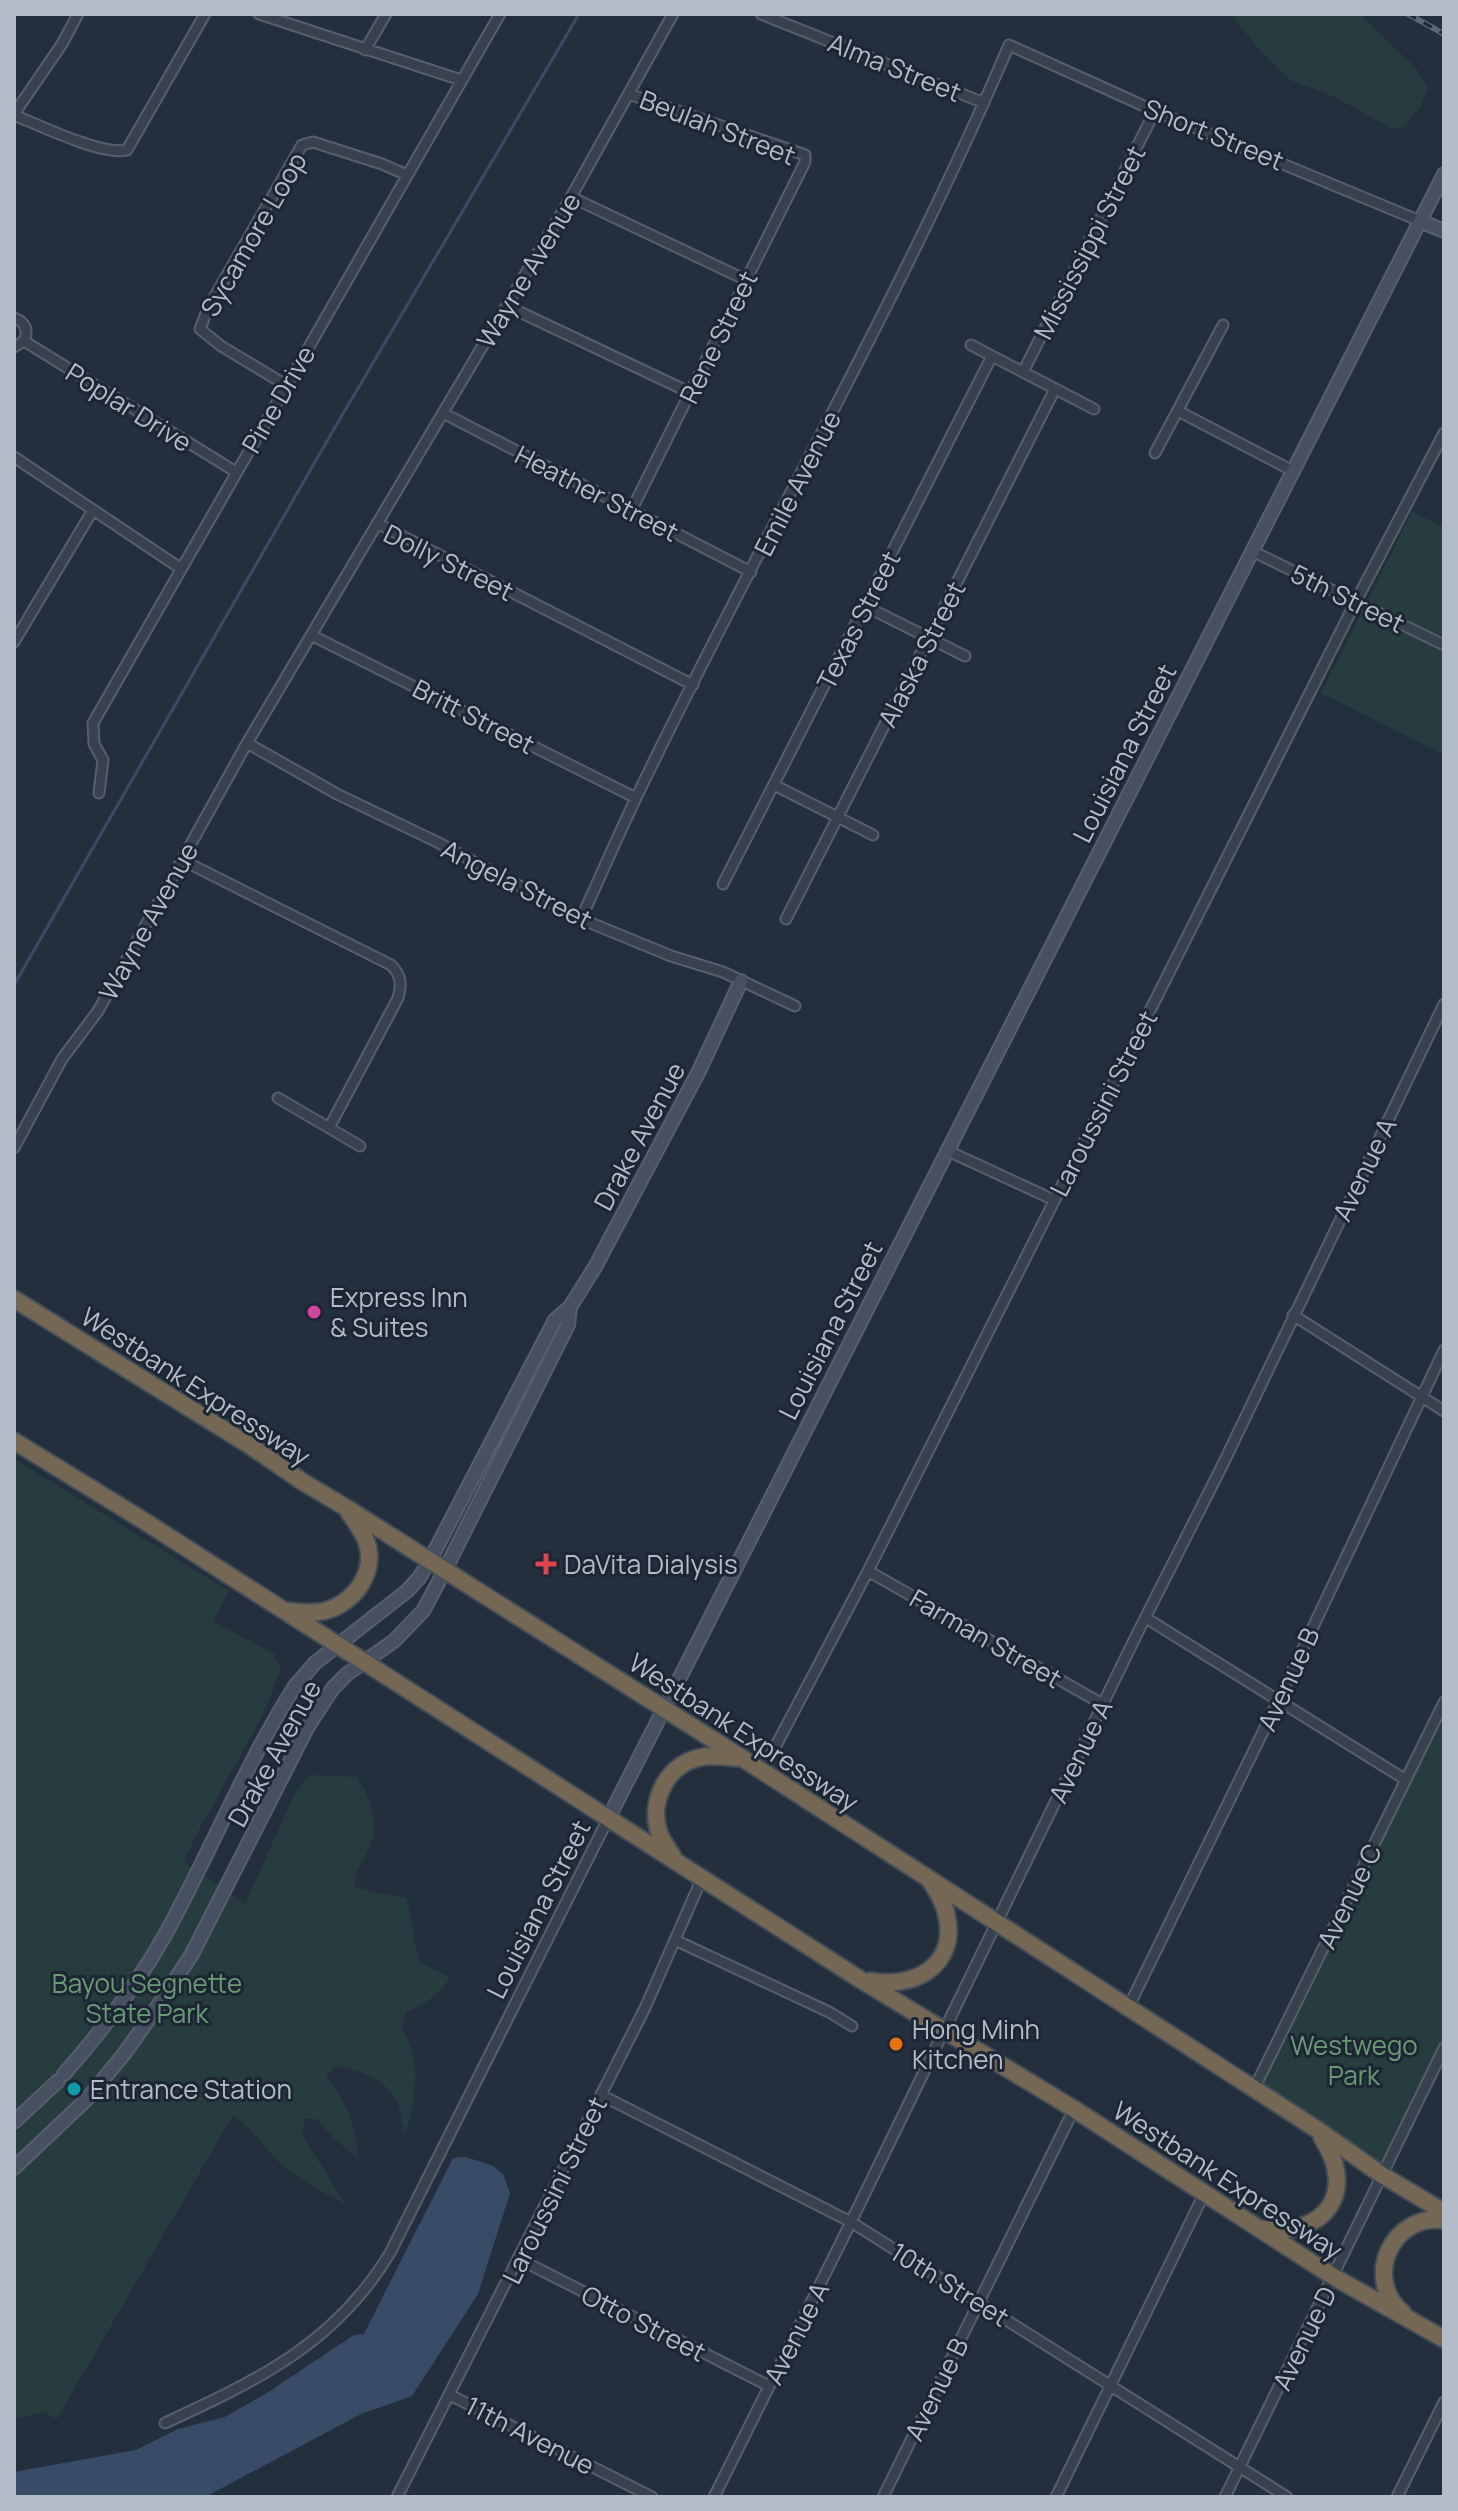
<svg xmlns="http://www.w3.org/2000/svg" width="1458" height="2511" viewBox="0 0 1458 2511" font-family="Manrope,sans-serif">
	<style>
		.green { fill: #263c3f }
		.water { fill: #394c67 }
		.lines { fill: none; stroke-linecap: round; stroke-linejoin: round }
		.stream { stroke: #394c67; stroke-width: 3 }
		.street-casing { stroke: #565f6c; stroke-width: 13 }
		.secondary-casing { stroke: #565f6c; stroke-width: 16 }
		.highway-casing { stroke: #434c59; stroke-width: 20 }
		.street { stroke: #38414e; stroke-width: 9 }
		.secondary { stroke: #465061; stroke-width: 12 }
		.highway { stroke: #746855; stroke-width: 16 }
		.rail-casing { stroke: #5a6575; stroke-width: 6 }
		.rail { stroke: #1d2633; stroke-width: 3; stroke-dasharray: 9; stroke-linecap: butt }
		.hotel-dot { fill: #d1479c; stroke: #1d2633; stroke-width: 3 }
		.health-dot { fill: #e0444e; stroke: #1d2633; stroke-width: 3 }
		.food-dot { fill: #e8710a; stroke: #1d2633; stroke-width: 3 }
		.culture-dot { fill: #0f9aa8; stroke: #1d2633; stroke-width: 3 }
		.labels { text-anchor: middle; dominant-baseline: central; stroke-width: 6; stroke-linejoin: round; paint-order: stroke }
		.street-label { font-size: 26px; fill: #b4bcc9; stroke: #1d2633 }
		.poi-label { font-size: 26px; fill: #b4bcc9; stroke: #1d2633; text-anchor: start }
		.park-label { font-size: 26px; fill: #6b9a76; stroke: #1d2633 }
	</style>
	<rect width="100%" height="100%" fill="#242f3e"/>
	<path class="green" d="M1230,14H1359L1416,68L1428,88L1421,106L1405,126L1392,129L1337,98L1290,80L1263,54Z
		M1412,512L1444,527V755L1321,693Z
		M14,1459L229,1591L213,1621L274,1654L281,1669L263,1715L195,1837L184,1862L245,1904L296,1791L310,1775L356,1777C369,1793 379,1820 372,1842C367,1859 352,1869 356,1888L406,1898C413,1920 413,1941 420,1963L450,1977C440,1995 424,2004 406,2012L402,2029C423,2061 416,2099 405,2134C402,2124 401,2112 397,2102C386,2079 357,2067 333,2067L326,2077C348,2102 355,2125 358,2158L334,2139L317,2119H304L303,2137L346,2204C323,2193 290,2175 272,2155C259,2141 250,2126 233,2115L57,2419L44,2412L14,2419Z
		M1444,1702V2048L1382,2175L1254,2090Z"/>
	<path class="water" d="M466,2157L493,2166L503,2174L510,2193L478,2294L412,2396L361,2414L205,2497H14V2472L136,2450L178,2429L225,2417L267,2393L354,2335L364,2334L453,2158Z"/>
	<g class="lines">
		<path class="stream" d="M14,985L334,429L579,14"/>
		<g class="street-casing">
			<path id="street" d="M259,14L461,80
				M761,14L984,103
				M365,50L386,14
				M629,94L805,155V162L631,511
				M14,114L62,44L78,14
				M14,115C39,125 102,156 127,150L205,14
				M571,197L746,280
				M507,306L691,393
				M14,318C25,321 29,331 24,341L14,347
				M24,341L236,472
				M971,345L1094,409
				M1023,372L1155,111
				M286,385L221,346L200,329L208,308L302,145L313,142L382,164L407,175
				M1178,411L1293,471
				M443,413L751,572
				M1155,453L1223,325
				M14,457L180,568
				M377,523L693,685
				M1252,551L1444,645
				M865,606L965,656
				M311,635L636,798
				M14,642L93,510
				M247,743L337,794L437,842L581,919L671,956L723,972L795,1006
				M774,785L873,835
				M99,793L103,760L94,744L93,723L500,14
				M182,860L391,965C401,975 402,984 398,998L329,1128
				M723,884L992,356
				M581,919C599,879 617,838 636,798C757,545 899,303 1009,45L1155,111L1420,221
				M786,919L1055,389
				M278,1098L360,1146
				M14,1148L62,1059L98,1011L247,743L571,197L673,14
				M946,1150L1054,1200
				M1293,1315L1444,1411
				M868,1571L1104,1705
				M1146,1618L1406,1780
				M762,1772L868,1571L1355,603L1444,433
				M675,1940L829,2012L852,2026
				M1128,2008L1278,1701L1444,1350
				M1254,2089L1444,1702
				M601,2095L851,2222L1287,2497
				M519,2259L769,2386
				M450,2395L652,2497
				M165,2423C258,2380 335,2344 390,2253L608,1819
				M397,2497L645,2008L702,1878
				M714,2497L851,2222L1135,1638L1222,1466L1444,1004
				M883,2497L1074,2109
				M1056,2497L1204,2194
				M1225,2497L1444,2048
				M1397,2497L1444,2402"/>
		</g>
		<g class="secondary-casing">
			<path id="secondary" d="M1420,221L1444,231
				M608,1819L1444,174
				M64,2074C102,2031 137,1985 165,1935C210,1853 245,1765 295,1686L315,1663L407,1591L419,1578L430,1560L555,1320L570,1307L595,1267L698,1073L741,981
				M14,2122L58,2081
				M14,2168L87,2099L124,2054L156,2009L192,1954L307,1728L333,1688L347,1674L394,1641L423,1611L445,1570L568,1325L570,1307"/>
		</g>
		<g class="highway-casing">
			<path id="highway" d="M14,1299L249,1445L303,1482L345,1507L742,1758L1318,2130L1382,2175L1444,2212
				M14,1441L141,1519L861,1980L1074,2109L1334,2277L1444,2339
				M287,1611C300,1612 311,1614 324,1611C355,1604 379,1569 365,1538C361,1529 354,1520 348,1511
				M673,1857C669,1850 663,1842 660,1835C648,1804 665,1766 698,1758C710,1754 723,1757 736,1758
				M870,1981C912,1989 957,1967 947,1917C945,1904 938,1893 931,1882
				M1263,2229C1325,2237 1358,2192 1322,2138
				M1403,2313C1362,2279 1392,2213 1444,2220"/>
		</g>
		<use href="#street" class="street"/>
		<use href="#secondary" class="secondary"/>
		<use href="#highway" class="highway"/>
		<g class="rail-casing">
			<path id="rail" d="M1408,14L1444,34"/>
		</g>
		<use href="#rail" class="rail"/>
	</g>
	<circle class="hotel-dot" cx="314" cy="1312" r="8"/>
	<path class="health-dot" d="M542 1552h8v8h8v8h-8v8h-8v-8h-8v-8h8z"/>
	<circle class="food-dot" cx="896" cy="2044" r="8"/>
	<circle class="culture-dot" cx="74" cy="2089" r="8"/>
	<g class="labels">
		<g class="street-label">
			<text transform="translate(895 67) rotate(22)">Alma Street</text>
			<text transform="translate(718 127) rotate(21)">Beulah Street</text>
			<text transform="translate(1214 134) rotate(22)">Short Street</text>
			<text transform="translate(253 234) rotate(-60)">Sycamore Loop</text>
			<text transform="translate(1089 242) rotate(-63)">Mississippi Street</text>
			<text transform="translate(528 270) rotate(-59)">Wayne Avenue</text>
			<text transform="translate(718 337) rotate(-64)">Rene Street</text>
			<text transform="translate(278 399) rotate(-60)">Pine Drive</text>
			<text transform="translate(129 407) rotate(32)">Poplar Drive</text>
			<text transform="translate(797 483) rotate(-63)">Emile Avenue</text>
			<text transform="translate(597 493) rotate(27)">Heather Street</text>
			<text transform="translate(449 562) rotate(26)">Dolly Street</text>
			<text transform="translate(1348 598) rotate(26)">5th Street</text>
			<text transform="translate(858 620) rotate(-63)">Texas Street</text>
			<text transform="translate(921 654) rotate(-63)">Alaska Street</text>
			<text transform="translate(474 716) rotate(27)">Britt Street</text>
			<text transform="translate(1124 753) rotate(-63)">Louisiana Street</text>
			<text transform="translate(517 884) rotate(27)">Angela Street</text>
			<text transform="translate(148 921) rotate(-61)">Wayne Avenue</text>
			<text transform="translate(1103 1103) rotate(-63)">Laroussini Street</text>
			<text transform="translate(639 1136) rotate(-62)">Drake Avenue</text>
			<text transform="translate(1364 1169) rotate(-64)">Avenue A</text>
			<text transform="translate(830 1330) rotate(-63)">Louisiana Street</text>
			<text transform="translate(196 1386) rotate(33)">Westbank Expressway</text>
			<text transform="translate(986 1638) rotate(30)">Farman Street</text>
			<text transform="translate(1288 1679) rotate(-65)">Avenue B</text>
			<text transform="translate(744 1732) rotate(33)">Westbank Expressway</text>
			<text transform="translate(1080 1751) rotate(-64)">Avenue A</text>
			<text transform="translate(274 1753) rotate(-61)">Drake Avenue</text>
			<text transform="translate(1349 1896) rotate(-64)">Avenue C</text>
			<text transform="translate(538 1909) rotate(-63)">Louisiana Street</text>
			<text transform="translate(1228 2180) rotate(33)">Westbank Expressway</text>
			<text transform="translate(554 2190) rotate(-64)">Laroussini Street</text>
			<text transform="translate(950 2284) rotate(32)">10th Street</text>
			<text transform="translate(644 2323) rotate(27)">Otto Street</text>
			<text transform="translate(796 2333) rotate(-63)">Avenue A</text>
			<text transform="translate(1304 2338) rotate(-64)">Avenue D</text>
			<text transform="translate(936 2389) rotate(-64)">Avenue B</text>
			<text transform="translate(530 2435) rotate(27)">11th Avenue</text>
		</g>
		<g class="poi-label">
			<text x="330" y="1297">Express Inn<tspan x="330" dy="30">&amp; Suites</tspan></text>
			<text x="564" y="1564">DaVita Dialysis</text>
			<text x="912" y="2029">Hong Minh<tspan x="912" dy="30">Kitchen</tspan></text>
			<text x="90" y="2089">Entrance Station</text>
		</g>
		<g class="park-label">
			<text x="147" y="1983">Bayou Segnette<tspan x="147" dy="30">State Park</tspan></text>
			<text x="1354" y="2045">Westwego<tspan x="1354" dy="30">Park</tspan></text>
		</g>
	</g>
	<rect width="1458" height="2511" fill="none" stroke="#b4bcc9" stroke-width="32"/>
</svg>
